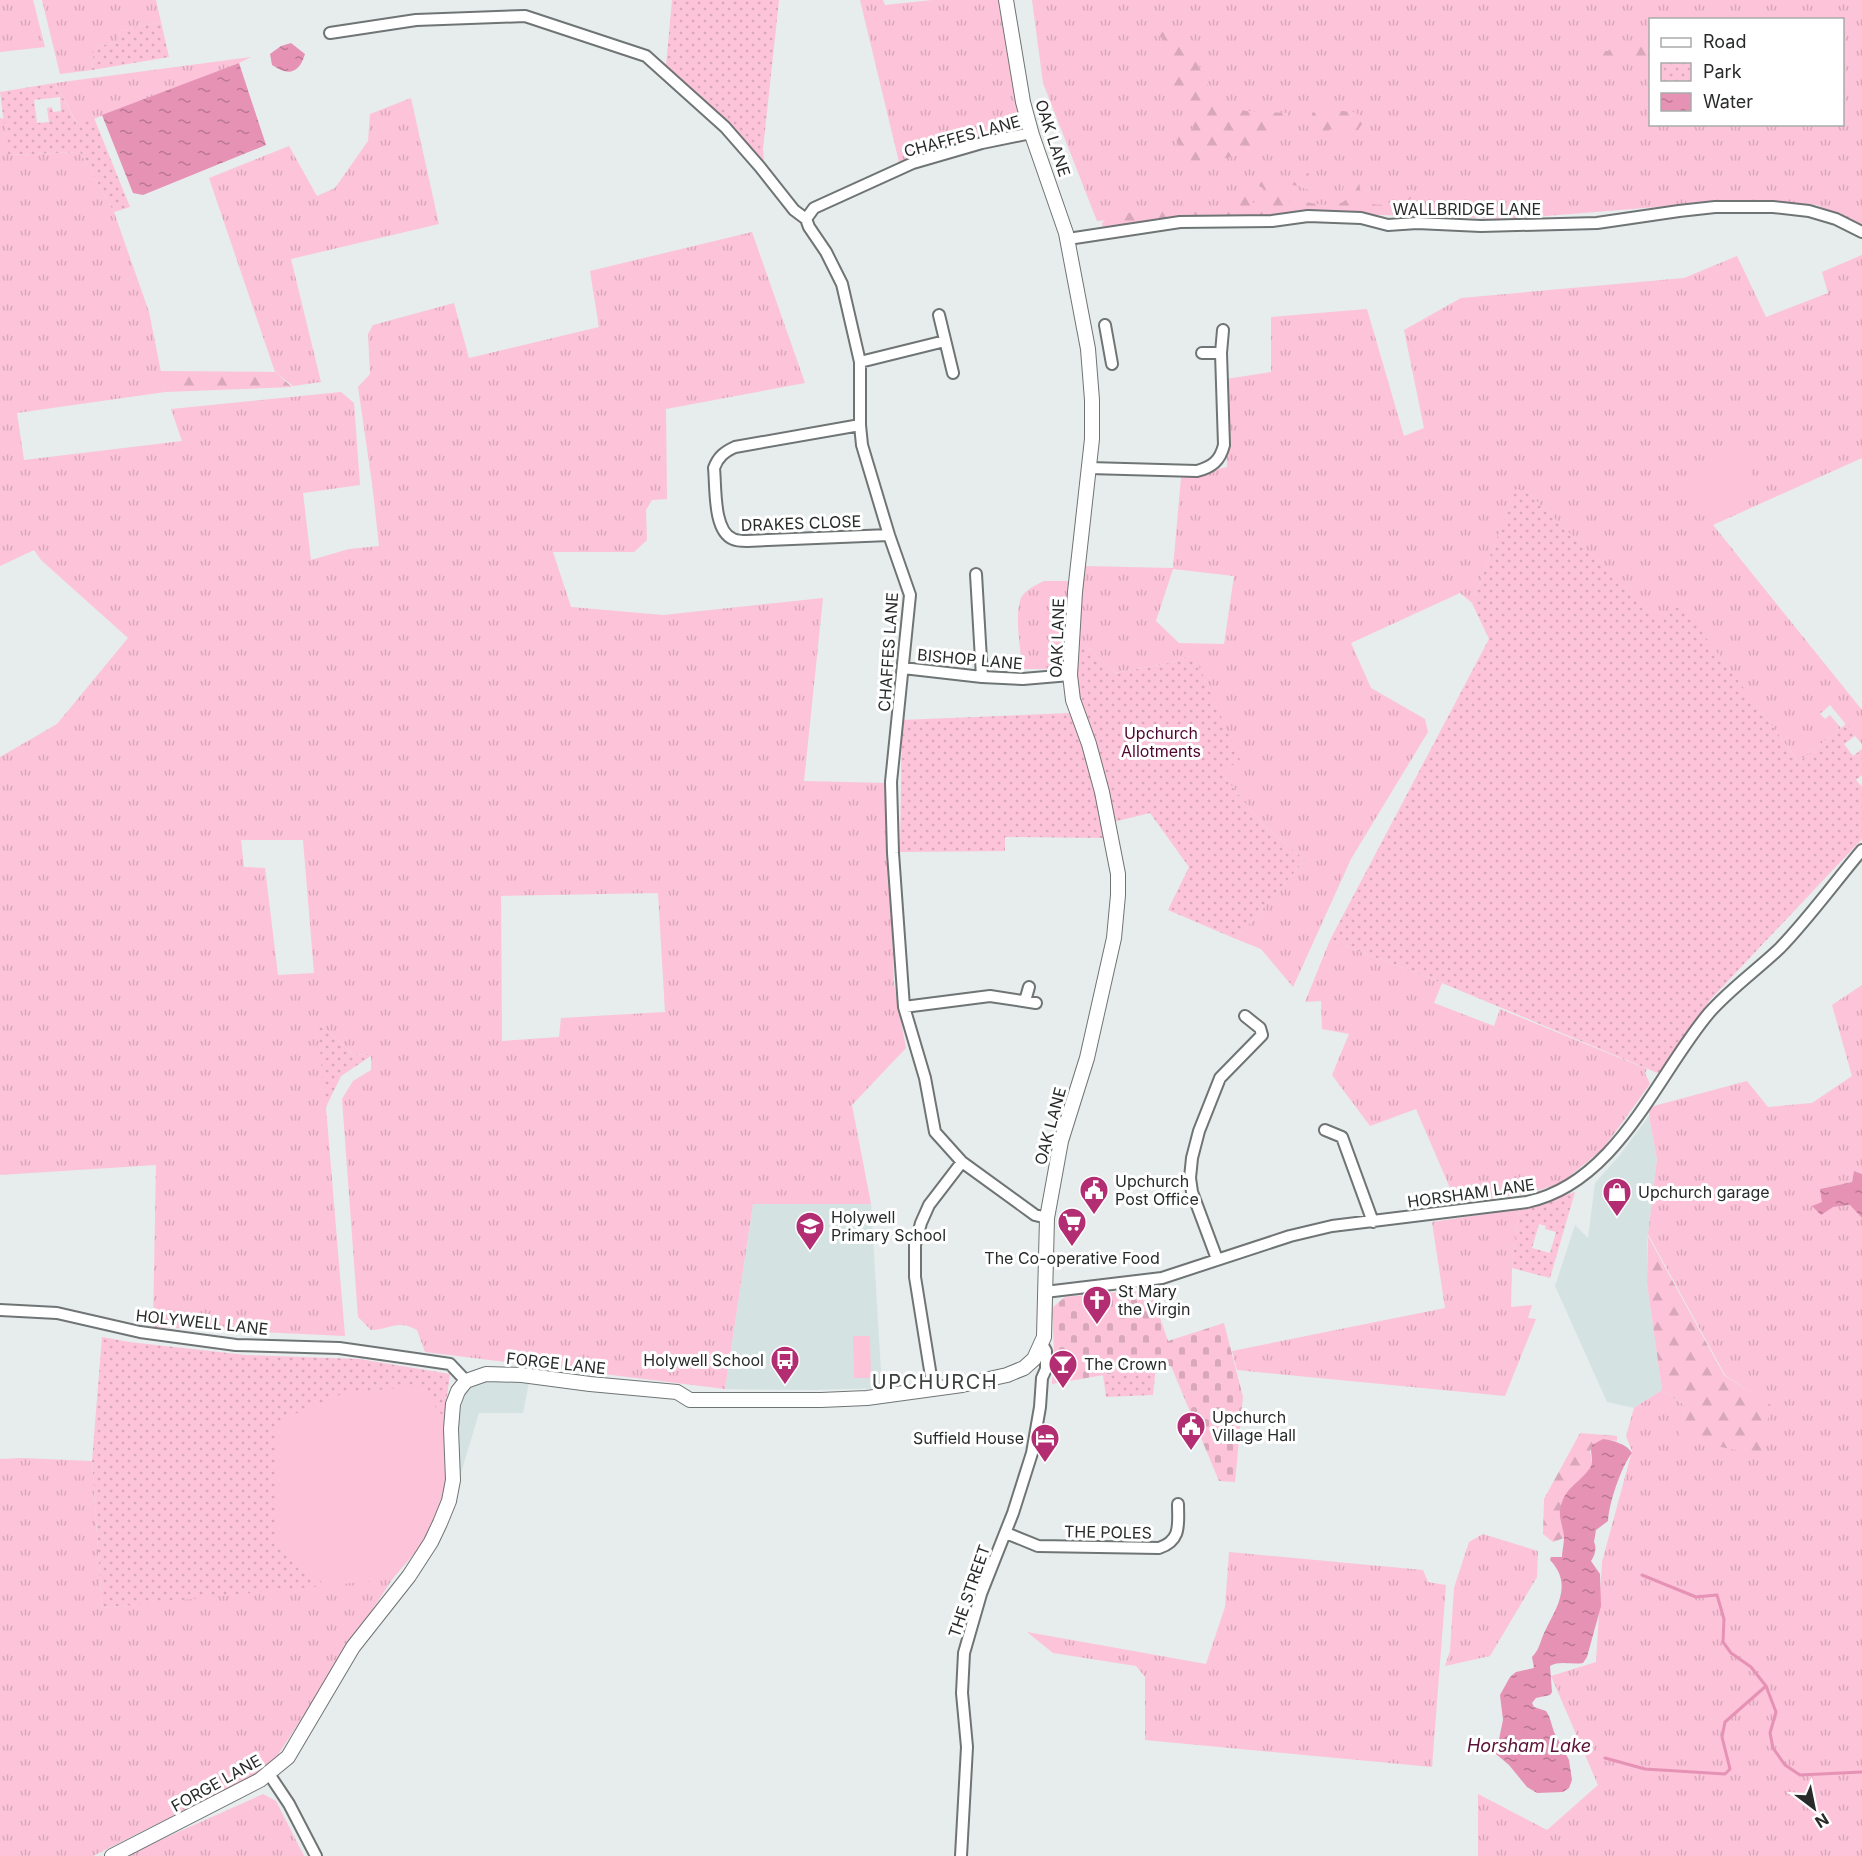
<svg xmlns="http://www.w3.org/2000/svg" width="1862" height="1856" viewBox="0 0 1862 1856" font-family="Inter,sans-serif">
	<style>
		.built { fill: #d4e3e2 }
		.grass { fill: url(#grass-tufts); fill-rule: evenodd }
		.forest { fill: url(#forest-firs) }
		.cemetery { fill: url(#cemetery-stones) }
		.park { fill: url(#park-dots); fill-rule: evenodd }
		.pitch { fill: #fcc3d9 }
		.water { fill: url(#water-ripples) }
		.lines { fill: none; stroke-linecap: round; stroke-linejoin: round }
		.stream { stroke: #e692b5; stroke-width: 3 }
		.minor-casing { stroke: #6f7474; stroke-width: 14 }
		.tertiary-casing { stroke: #6f7474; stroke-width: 16 }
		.minor { stroke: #fff; stroke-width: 10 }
		.tertiary { stroke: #fff; stroke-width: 14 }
		.labels { text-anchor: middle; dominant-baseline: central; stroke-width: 6; stroke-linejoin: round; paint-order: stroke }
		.street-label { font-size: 16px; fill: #292b2b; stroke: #fff }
		.park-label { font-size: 16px; fill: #50052e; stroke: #fff }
		.poi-label { font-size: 16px; fill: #292b2b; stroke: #fff; text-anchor: start }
		.water-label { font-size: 18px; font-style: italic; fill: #5b1237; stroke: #fff }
		.quarter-label { font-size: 20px; letter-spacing: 1.5px; fill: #3d4140; stroke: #fff }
	</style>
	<defs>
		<pattern id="grass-tufts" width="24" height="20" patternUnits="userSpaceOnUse" patternTransform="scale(1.5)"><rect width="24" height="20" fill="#fcc3d9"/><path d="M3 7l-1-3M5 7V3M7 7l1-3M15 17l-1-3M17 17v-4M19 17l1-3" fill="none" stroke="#d8a8ba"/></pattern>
		<pattern id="forest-firs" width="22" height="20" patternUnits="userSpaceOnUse" patternTransform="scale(1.5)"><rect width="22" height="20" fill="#fcc3d9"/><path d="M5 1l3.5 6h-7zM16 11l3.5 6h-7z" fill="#d8a8ba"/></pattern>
		<pattern id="cemetery-stones" width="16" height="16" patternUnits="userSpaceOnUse" patternTransform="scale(1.5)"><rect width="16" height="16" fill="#fcc3d9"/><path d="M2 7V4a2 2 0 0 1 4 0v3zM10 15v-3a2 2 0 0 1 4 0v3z" fill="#d8a8ba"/></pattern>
		<pattern id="park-dots" width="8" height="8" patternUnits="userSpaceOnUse" patternTransform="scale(1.5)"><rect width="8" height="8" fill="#fcc3d9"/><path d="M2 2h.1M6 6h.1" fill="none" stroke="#d8a8ba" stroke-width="1.8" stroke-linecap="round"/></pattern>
		<pattern id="water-ripples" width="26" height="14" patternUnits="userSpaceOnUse" patternTransform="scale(1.5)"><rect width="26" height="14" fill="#e692b5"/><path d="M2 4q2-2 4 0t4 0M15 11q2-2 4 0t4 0" fill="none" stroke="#ba7793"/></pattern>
	</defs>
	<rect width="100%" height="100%" fill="#e7ecec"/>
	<path class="built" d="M1649,1116L1657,1159L1647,1244V1283L1662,1390L1634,1408L1607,1402L1555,1286L1575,1225L1588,1238L1595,1183L1619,1156Z
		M753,1204H871L882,1388L813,1390L725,1389Z
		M494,1380L529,1383L523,1413H479L458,1483L456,1421L460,1397L475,1382Z"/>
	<path class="grass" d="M0,0H33L45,47L0,52Z
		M42,0H156L161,22L120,31L118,42L94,47L92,70L60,74Z
		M860,0H883L885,5L932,0H1002L1021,129L899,162Z
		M1032,0H1862V226L1817,205L1744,200L1508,219L1218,210L1097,221L1043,83ZM1650,20H1842V124H1650Z
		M251,57L239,63L78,125L55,83Z
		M411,98L439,224L291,259L321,382L293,386L275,372L209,178L289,146L317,196L335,188L368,141L370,114Z
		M0,118L4,119L9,155L80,152L114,212L149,312L165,392L17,413L24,460L182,441L171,409L341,392L354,403L360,485L303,493L311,560L349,549L379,546L372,483L358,387L370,374L368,334L373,325L454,303L469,358L599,327L590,271L752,232L805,383L666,409L667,499L652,500L646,510L647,540L634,552H553L571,607L663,615L823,598L804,781L887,783L894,984L906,1048L852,1105L871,1204H753L725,1389L425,1352L417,1330C397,1319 392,1329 371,1330L358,1317L342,1099L353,1081L371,1070V1056L352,1053L319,1023L345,1336L153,1327L156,1165L0,1175V757L57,724L128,638L41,560L34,550L0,566ZM241,840H303L314,973L278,975L265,868L244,867ZM658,893L665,1012L561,1018L559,1037L502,1041L501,896Z
		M1862,255V458L1713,525L1862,710V744L1830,705L1820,714L1825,719L1830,715L1841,728L1799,762L1680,604L1660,622L1525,490H1516L1472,603L1460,593L1351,643L1371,688L1425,719L1428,732L1351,859L1293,987L1261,949L1236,939L1305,860L1263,825L1221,773L1194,655L1165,664L1115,673L1077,638L1082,566L1173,568L1181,478L1227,467L1226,379L1271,372V317L1367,309L1404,436L1424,428L1404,330L1461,298L1684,278L1737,256L1766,317L1828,293L1822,272ZM1173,569L1234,576L1224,644L1179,643L1156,621Z
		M1044,581H1069L1058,669H1022C1021,650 1014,615 1021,598C1025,590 1036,585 1044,581Z
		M1330,940L1442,983L1434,1003L1494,1026L1500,1009L1647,1069L1645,1073L1650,1084L1603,1149L1560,1184L1525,1194L1456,1202L1416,1109L1370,1126L1332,1075L1349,1034L1322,1029L1321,1001L1305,1002Z
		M1862,985V1174L1854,1171L1852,1182L1820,1189L1833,1207L1851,1205L1862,1218V1856H1478V1794L1547,1830L1598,1785L1551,1676L1596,1662L1602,1562L1632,1451L1626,1436L1634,1408L1662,1390L1686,1406L1678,1437L1770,1405L1725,1375L1648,1234L1657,1159L1649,1116L1650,1107L1747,1081L1768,1107L1812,1103L1852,1076L1832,1005Z
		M1519,1209L1512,1268L1511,1307L1532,1305L1528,1318L1536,1319L1505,1396L1237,1370L1232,1351L1445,1308L1432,1222Z
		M22,1458L92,1461L102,1608L395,1575L270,1767L93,1856H0V1459Z
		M1483,1534L1538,1551L1537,1577L1490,1656L1445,1666L1450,1651L1454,1588L1469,1542Z
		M1229,1552L1423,1570L1428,1582L1446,1585L1432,1767L1145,1740V1677L1136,1666L1053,1653L1027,1632L1206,1664L1225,1607Z
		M263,1794L276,1801L304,1856H131L129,1854Z"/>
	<path class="forest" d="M1157,23L1169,28L1181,50L1188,51L1195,59L1201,70V78L1221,99L1245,111L1287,113C1298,136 1277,135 1262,142C1255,145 1249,152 1242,154C1225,160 1203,161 1185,160L1180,151L1177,136L1193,129L1188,116L1191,113L1190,104L1174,88L1166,62L1172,47L1158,35Z
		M1641,43L1649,48L1647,59H1590L1589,56C1605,50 1603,51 1619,51C1626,50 1632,48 1639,48Z
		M1321,109L1353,112L1366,118L1358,130L1338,132L1330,129L1326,136L1318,130L1319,123L1312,117V113Z
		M1306,172L1309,174V179L1318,183L1320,188C1308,194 1301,184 1290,185L1282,192C1283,197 1282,198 1287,200C1294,204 1298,201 1306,202C1318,204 1336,209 1347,199L1342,193L1345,182L1351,179L1359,182C1361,193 1360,200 1373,204C1390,208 1397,197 1410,189L1415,192V196L1399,206L1409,214L1314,211L1287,215H1211L1183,217L1103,228L1102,223C1113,210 1159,211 1176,207C1182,206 1188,204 1195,202C1207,206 1213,209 1226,204L1227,197H1232L1234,192L1242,186L1251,191L1253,203L1272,193L1257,185L1261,179L1270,177L1282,181L1285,176L1292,178V175L1296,174L1301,181L1305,180L1303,176Z
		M160,371L275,372L292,387L165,392Z
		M1648,1236L1724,1375L1771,1405L1760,1455L1677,1438L1686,1406L1662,1390L1647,1283Z
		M1580,1433L1617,1436V1441L1603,1439L1590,1451L1592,1463L1564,1538L1553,1542L1543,1534L1544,1499Z"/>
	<path class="cemetery" d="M1150,1289L1168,1341L1224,1323L1243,1397L1235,1482L1219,1481L1171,1366H1156L1052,1384L1054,1348L1052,1308L1065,1297Z"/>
	<path class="park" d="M672,0H779L763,149L764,162L666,66Z
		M161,22L169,57L92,70L94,47L118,42L120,31Z
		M55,83L77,124L94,118L130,207L114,212L80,152L8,155L0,92ZM60,97L61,111L53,112L52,107L47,108L49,122L37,123L34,100Z
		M1516,489L1525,490L1660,621L1680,603L1799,762L1846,724L1862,744L1855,736L1844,744L1853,756L1862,749V775L1856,780L1862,787V839L1710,1000L1660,1074L1442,983L1330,940L1489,639L1472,603Z
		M1077,638L1115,673L1165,664L1194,655L1240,760L1221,773L1263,825L1305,860L1236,939L1168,910L1189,867L1150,813L1113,822L1076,693Z
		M1071,713L1087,762L1105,838L1005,837V851L900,852L902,720Z
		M318,1022L352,1053L371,1056L341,1076L325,1109Z
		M1575,1192L1550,1278L1512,1268L1519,1209ZM1539,1224L1546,1226L1545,1229L1556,1232L1550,1253L1532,1248Z
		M102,1337L129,1342L246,1355L359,1359L450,1374L444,1418L445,1490L425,1541L392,1579L102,1608L92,1461Z
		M1156,1366L1153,1395L1106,1397L1103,1375Z"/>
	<path class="pitch" d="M1739,448L1759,488L1706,514L1687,473Z
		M853,1336H870L871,1378H854Z
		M420,1386L444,1418L445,1490L425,1541L392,1579L326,1585L302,1568L275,1540L276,1422L344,1393Z"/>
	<path class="water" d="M291,43L305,54C299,74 288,76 272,65L270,54L281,46Z
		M239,63L266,145L143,195L133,193L102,115Z
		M1854,1171L1862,1174V1218L1850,1205L1833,1207L1821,1215L1812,1206L1822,1202L1820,1189L1852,1182Z
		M1603,1439C1613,1440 1628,1445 1632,1453C1621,1467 1609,1503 1608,1521L1596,1530L1594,1542C1597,1548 1595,1555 1591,1561L1600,1574L1601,1606L1587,1657L1583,1663C1572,1665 1560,1660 1550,1666L1552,1692L1550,1695L1536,1698L1532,1703L1534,1707L1546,1711L1549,1716L1554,1732L1569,1760L1572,1780L1569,1788L1563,1792L1537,1793L1527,1787L1509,1765L1496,1754L1503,1720L1500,1695L1510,1677L1516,1672L1534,1668L1532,1657C1540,1649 1540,1641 1545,1631C1557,1607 1573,1584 1550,1560L1551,1557H1562C1562,1552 1564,1544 1564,1538C1564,1529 1559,1520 1560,1510C1564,1487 1579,1484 1590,1468C1595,1460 1589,1453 1592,1445Z"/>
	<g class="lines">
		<path class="stream" d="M1642,1575L1696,1597L1717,1595L1724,1619L1723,1642L1731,1653L1751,1667L1766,1686L1776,1712L1770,1733L1773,1748L1785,1765L1800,1775L1862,1772
			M1605,1758L1645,1769L1725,1774L1730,1769L1722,1737L1725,1722L1766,1686"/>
		<g class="minor-casing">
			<path id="minor" d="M330,33L416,20L525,16L646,56L725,127L760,167L794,210L806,219
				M1031,133L982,143L913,163L814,208L806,219L809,227L826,252L842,284L860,362V425L862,445L889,535L910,595L891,782L893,853L904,1007L925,1078L935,1132L962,1162L1035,1215L1047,1218
				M1068,239L1180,222L1272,221L1308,216L1361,218L1388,225L1417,223L1481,226L1597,223L1679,211L1715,207H1773L1809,211L1836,219L1862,232
				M939,315L953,373
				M1105,325L1112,364
				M1202,353H1221
				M860,362L945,341
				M860,425L735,447C724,452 718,457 714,468C716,487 713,531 733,539C737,541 743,541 747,541L889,535
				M1089,468L1197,471C1212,467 1220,461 1224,445L1221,353L1223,330
				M976,574L982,677
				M903,668L982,677L1023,679L1070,675
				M1025,1001L1029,987
				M904,1007L990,996L1036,1003
				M1325,1130L1342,1137L1373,1222
				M1217,1259L1192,1192L1190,1178L1192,1158L1199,1131L1220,1078L1262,1035L1260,1028L1245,1016
				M1045,1292L1162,1278L1290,1236L1332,1226L1527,1202C1617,1183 1656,1076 1709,1013C1730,989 1757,970 1780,948C1809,918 1835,882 1862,850
				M0,1310L57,1313L140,1332L236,1345L339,1348L416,1359L450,1364L466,1381
				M933,1389L915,1277V1245L921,1223L929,1205L962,1162
				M1006,1533L1038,1546L1159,1548C1182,1540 1178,1524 1178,1504
				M269,1774L289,1804L316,1856
				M961,1856L967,1747L962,1693L964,1653L981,1594L1013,1513L1032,1453L1040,1407L1042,1378L1046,1369V1351L1042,1344"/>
		</g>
		<g class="tertiary-casing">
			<path id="tertiary" d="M112,1856L260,1780L288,1757L353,1647L409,1576L431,1542L440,1523L449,1501L453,1480L451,1429L453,1404L458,1391L466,1381L486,1374L522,1375L590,1384L677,1392L690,1400H821L867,1398L962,1385L1007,1375L1024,1368L1034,1359L1044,1337L1047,1218L1061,1141L1087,1058L1114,938L1118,895V874L1102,792L1089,744L1073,700L1070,675L1075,592L1092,439V400L1088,349L1066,233L1032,135L1023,102L1006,0"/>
		</g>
		<use href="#minor" class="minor"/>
		<use href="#tertiary" class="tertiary"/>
	</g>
	<defs>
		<g id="civic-pin" transform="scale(1.5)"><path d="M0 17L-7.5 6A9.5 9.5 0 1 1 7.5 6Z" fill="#b32d72" stroke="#fff"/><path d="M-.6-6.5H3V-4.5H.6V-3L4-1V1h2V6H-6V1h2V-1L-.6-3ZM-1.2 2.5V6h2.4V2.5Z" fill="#fff"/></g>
		<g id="shop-pin" transform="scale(1.5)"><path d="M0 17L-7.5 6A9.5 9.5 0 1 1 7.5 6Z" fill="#b32d72" stroke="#fff"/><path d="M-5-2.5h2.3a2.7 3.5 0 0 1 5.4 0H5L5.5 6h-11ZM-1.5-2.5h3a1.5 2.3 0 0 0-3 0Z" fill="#fff"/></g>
		<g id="supermarket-pin" transform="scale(1.5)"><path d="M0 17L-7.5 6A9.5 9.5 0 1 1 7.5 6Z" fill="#b32d72" stroke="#fff"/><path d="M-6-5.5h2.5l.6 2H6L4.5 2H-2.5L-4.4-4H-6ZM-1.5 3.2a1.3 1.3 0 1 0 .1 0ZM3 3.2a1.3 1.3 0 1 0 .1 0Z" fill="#fff"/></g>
		<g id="school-pin" transform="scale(1.5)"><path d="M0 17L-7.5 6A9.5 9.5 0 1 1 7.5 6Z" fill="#b32d72" stroke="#fff"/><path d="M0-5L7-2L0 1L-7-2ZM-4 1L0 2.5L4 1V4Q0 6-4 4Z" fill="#fff"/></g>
		<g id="church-pin" transform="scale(1.5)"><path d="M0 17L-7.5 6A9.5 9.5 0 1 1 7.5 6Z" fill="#b32d72" stroke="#fff"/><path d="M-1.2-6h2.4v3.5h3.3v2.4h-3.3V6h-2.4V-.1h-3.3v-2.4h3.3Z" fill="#fff"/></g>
		<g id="bus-pin" transform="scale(1.5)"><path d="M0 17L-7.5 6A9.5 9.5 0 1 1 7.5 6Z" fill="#b32d72" stroke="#fff"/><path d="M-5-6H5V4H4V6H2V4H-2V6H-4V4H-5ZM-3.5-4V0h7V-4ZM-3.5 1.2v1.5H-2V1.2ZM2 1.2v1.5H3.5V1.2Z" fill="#fff"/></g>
		<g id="bar-pin" transform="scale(1.5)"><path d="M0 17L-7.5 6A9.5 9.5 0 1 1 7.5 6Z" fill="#b32d72" stroke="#fff"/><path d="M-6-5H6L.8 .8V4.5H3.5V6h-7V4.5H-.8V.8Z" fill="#fff"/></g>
		<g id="hotel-pin" transform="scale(1.5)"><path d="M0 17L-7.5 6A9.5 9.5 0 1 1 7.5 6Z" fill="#b32d72" stroke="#fff"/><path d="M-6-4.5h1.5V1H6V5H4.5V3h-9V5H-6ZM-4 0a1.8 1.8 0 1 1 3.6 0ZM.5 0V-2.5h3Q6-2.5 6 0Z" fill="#fff"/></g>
	</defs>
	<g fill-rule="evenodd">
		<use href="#civic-pin" x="1094" y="1190"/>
		<use href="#shop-pin" x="1617" y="1192"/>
		<use href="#supermarket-pin" x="1072" y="1222"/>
		<use href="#school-pin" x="810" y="1226"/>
		<use href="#church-pin" x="1097" y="1300"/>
		<use href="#bus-pin" x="785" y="1360"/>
		<use href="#bar-pin" x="1063" y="1364"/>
		<use href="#civic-pin" x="1191" y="1426"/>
		<use href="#hotel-pin" x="1045" y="1438"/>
	</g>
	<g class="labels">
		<g class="street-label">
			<text transform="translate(962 136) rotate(-15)">CHAFFES LANE</text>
			<text transform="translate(1053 138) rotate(72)">OAK LANE</text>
			<text x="1467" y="209">WALLBRIDGE LANE</text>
			<text transform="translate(801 523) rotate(-2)">DRAKES CLOSE</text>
			<text transform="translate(1057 638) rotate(-88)">OAK LANE</text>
			<text transform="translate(888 652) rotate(-86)">CHAFFES LANE</text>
			<text transform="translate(970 659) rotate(5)">BISHOP LANE</text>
			<text transform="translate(1050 1126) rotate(-75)">OAK LANE</text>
			<text transform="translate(1471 1193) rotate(-8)">HORSHAM LANE</text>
			<text transform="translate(202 1322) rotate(6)">HOLYWELL LANE</text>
			<text transform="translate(556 1363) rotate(6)">FORGE LANE</text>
			<text transform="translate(1108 1532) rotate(1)">THE POLES</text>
			<text transform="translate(969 1591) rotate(-71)">THE STREET</text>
			<text transform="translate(216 1783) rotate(-29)">FORGE LANE</text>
		</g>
		<g class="park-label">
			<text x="1161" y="733">Upchurch<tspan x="1161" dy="18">Allotments</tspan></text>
		</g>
		<g class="poi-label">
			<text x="1115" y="1181">Upchurch<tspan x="1115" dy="18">Post Office</tspan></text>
			<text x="1638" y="1192">Upchurch garage</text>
			<text x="831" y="1217">Holywell<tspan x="831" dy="18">Primary School</tspan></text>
			<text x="1072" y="1258" text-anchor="middle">The Co-operative Food</text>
			<text x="1118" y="1291">St Mary<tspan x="1118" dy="18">the Virgin</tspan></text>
			<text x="764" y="1360" text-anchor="end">Holywell School</text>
			<text x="1084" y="1364">The Crown</text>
			<text x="1212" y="1417">Upchurch<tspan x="1212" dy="18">Village Hall</tspan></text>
			<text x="1024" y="1438" text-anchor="end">Suffield House</text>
		</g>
		<g class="water-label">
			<text x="1529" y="1745">Horsham Lake</text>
		</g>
		<g class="quarter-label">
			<text x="935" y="1382">UPCHURCH</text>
		</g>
	</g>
	<rect x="1649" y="18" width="195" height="108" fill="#ffffff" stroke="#a9aaaa" stroke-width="1.5"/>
	<rect x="1661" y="38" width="30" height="9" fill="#ffffff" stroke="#a9aaaa" stroke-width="1.5"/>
	<text x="1703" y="48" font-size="18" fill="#292b2b">Road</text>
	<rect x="1661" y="63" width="30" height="18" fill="url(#park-dots)" stroke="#a9aaaa" stroke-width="1.5"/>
	<text x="1703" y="78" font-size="18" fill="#292b2b">Park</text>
	<rect x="1661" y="93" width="30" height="18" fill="url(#water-ripples)" stroke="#a9aaaa" stroke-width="1.5"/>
	<text x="1703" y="108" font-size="18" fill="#292b2b">Water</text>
	<g transform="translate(1814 1808) rotate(148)" stroke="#ffffff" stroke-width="4.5" paint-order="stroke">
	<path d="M0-4.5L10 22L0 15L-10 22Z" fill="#292b2b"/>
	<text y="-9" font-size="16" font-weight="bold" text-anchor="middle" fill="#292b2b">N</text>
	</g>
</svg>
